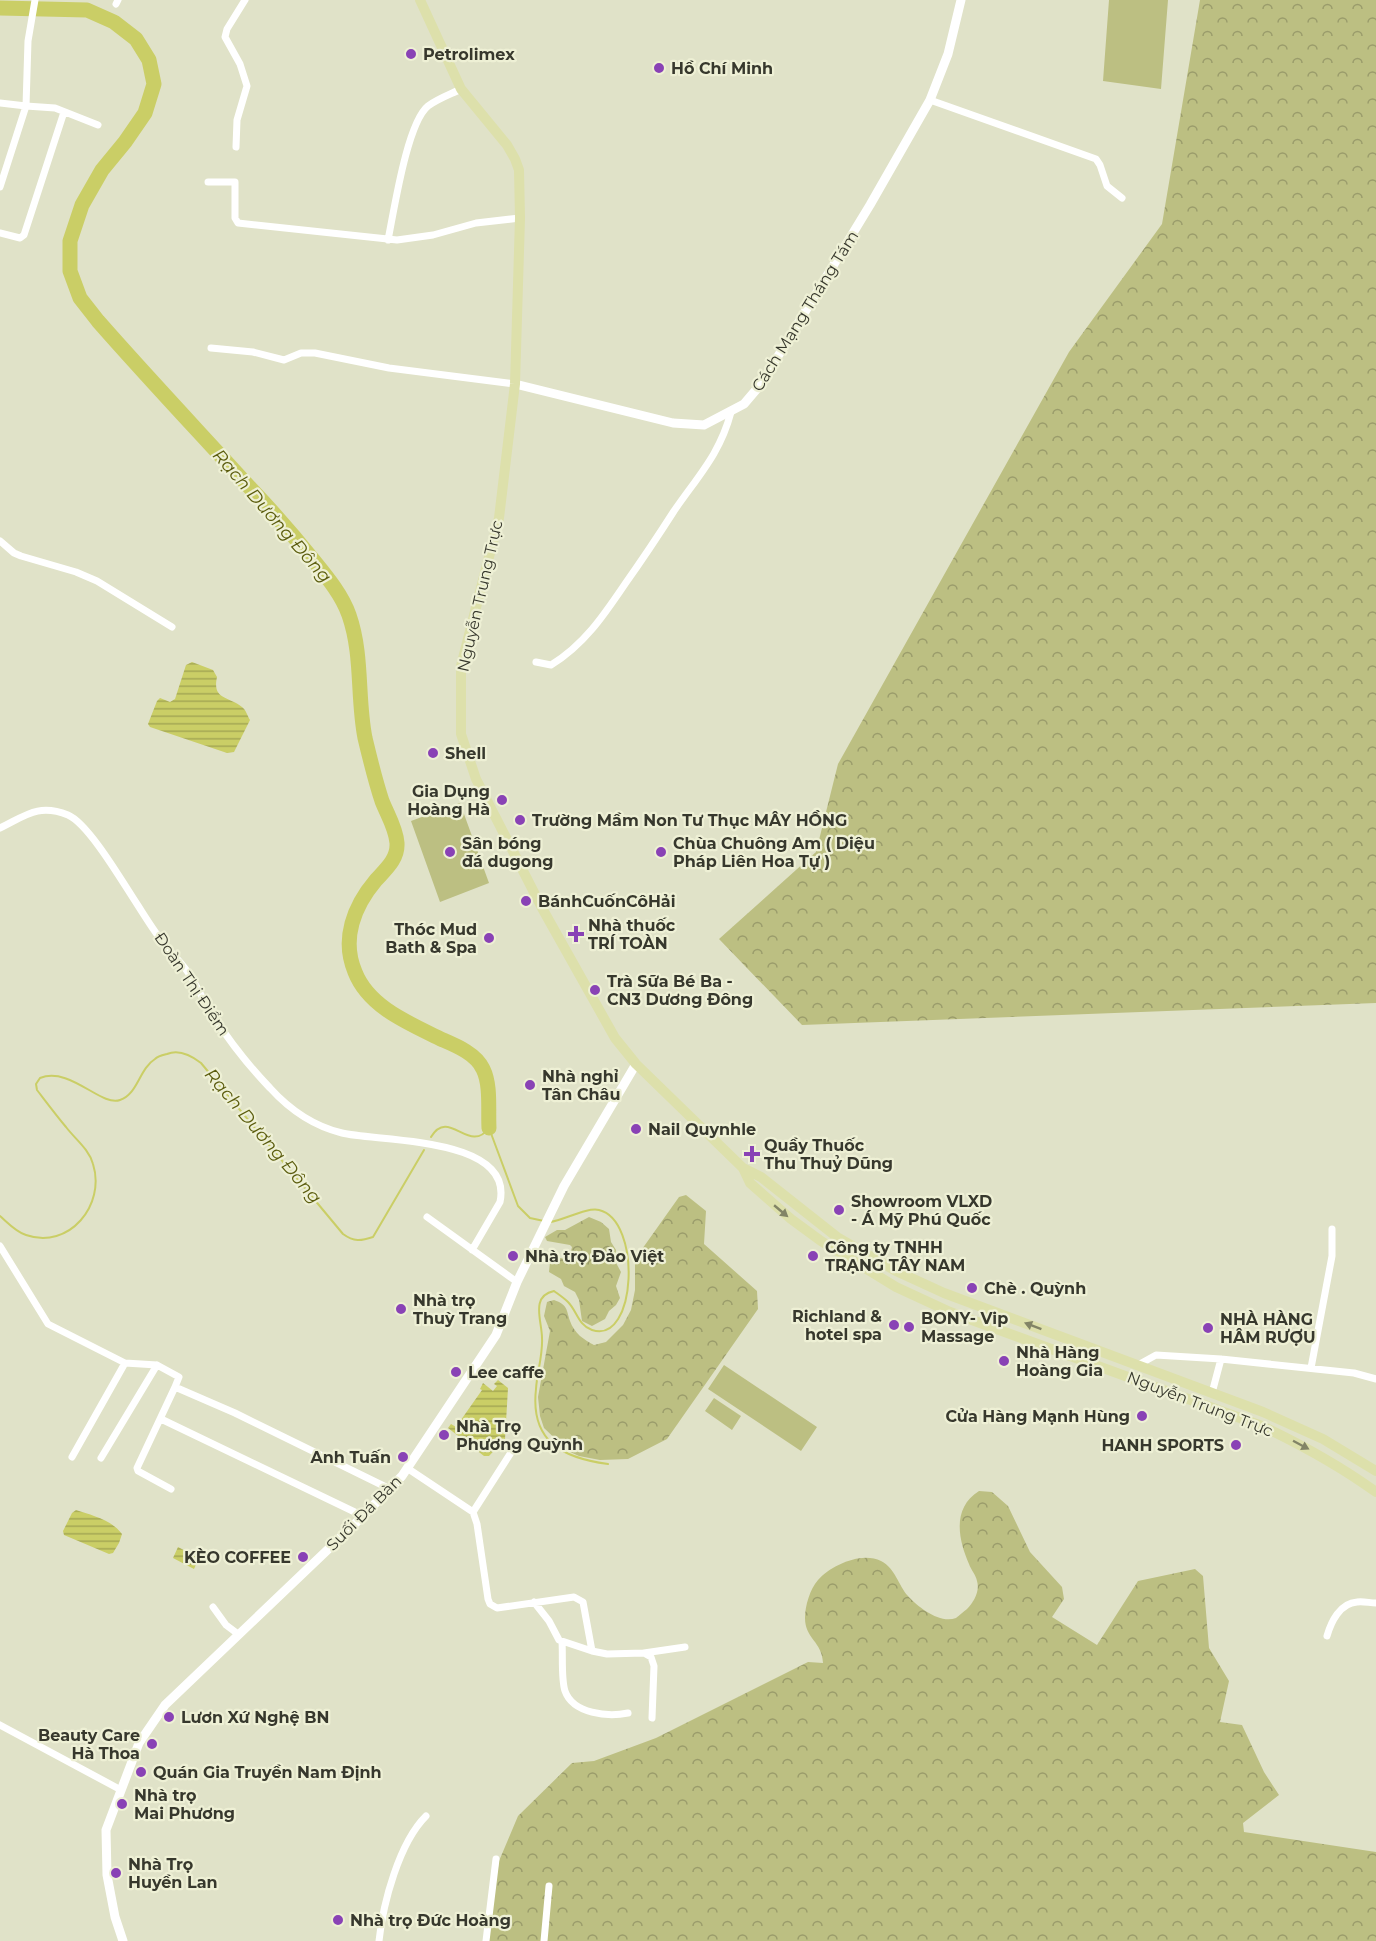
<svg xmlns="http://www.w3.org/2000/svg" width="1376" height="1941" viewBox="0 0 1376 1941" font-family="Montserrat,sans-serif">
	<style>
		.forest { fill: url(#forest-crowns) }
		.park { fill: #bcbf82 }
		.water { fill: url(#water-rules) }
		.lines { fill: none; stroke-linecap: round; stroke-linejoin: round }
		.stream { stroke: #cace66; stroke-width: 2 }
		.river { stroke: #cace66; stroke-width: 15 }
		.street { stroke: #fff; stroke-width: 7 }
		.secondary { stroke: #fff; stroke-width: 9 }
		.primary { stroke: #dde0ab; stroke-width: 10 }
		.oneway { fill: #828466 }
		.poi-dot { fill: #8942b5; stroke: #eef0d5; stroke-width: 2 }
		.labels { text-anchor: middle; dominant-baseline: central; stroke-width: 4.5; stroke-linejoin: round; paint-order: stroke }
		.poi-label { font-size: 16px; font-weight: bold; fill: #37382d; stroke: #eef0d5; text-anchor: start }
		.street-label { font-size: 16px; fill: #37382d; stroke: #eef0d5 }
		.water-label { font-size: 18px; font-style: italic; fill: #5b5c0e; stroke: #eef0d5 }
	</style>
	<defs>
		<pattern id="forest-crowns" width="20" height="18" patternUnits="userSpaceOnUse" patternTransform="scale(1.5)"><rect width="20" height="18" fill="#bcbf82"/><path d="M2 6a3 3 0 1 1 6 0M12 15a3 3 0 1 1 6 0" fill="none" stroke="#9a9c6b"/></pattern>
		<pattern id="water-rules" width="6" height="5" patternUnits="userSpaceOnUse" patternTransform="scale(1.5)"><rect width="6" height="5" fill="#cace66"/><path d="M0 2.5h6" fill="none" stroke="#a5a854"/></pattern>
	</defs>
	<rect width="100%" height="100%" fill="#e0e2c8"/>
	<path class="forest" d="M1200,0H1376V1003L802,1025L719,939L816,852L838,764L1069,352L1162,224Z
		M686,1195L706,1211L704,1244L757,1291L758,1309L667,1439L628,1459L600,1460L579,1456L568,1451L544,1428L540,1416L538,1397L550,1331L544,1316L547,1302L554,1300C568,1305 566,1309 570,1321C574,1333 584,1340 594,1345L606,1342L623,1325L631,1310L635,1290V1259L679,1197Z
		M589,1217L601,1222L609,1229L611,1242L616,1250L615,1261L621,1272L616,1286L620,1298L616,1305L609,1311L605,1319L592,1326L582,1321L579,1300L575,1292L564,1286L561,1279L549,1272L550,1262L559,1258L569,1259L572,1247L570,1245L547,1241L545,1237L557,1230H565Z
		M979,1491L992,1492L1008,1506L1030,1552L1062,1587L1064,1599L1052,1617L1097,1645L1138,1581L1195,1569L1203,1576L1209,1648L1229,1681L1220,1722L1242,1725L1264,1772L1279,1795L1243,1823L1244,1832L1376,1852V1941H487L499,1861L518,1816L572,1763L594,1761L656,1738L808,1662L823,1663C822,1641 805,1639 805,1618C805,1606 810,1589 818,1580C831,1565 862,1551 881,1561C896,1569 898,1585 908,1596C919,1608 940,1624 956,1618C959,1616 964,1611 967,1609C974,1602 980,1591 977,1581C976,1575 971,1570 969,1564C958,1539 952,1508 979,1491Z"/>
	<path class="park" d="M1109,0H1168L1161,89L1103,81Z
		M460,803L489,883L440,902L411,821Z
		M724,1365L817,1427L801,1451L708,1389Z
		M714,1398L741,1416L732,1430L705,1411Z"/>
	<path class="water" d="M192,662L213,670L217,677C212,700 228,696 242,707C246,710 247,715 250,720L234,752L227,753L150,727L148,724L157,701L160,698L170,702L175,699L186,665Z
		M498,1380L508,1388L505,1439L489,1456H484L448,1428L451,1424L456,1427L482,1390L480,1389L483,1383L493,1391L497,1386L494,1384Z
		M76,1510C91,1515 112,1520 122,1534L119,1543L113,1553L109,1554L64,1535L63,1531L72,1513Z
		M178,1547L199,1558L194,1569L173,1558Z"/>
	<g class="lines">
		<path class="stream" d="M489,1128L518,1206L530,1218L544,1221
			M431,1137C449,1107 469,1155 489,1128
			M0,1216C8,1223 16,1232 26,1235C69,1250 106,1205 93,1164C89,1149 75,1139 66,1127C56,1115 47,1103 37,1090L36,1084L40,1078C70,1066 101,1107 120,1100C138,1094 139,1069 155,1059C158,1056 163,1055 167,1054C179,1049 192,1056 201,1063L343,1234C354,1242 361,1241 373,1237L424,1150
			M550,1222C564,1220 587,1207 599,1210C642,1220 637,1345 592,1330C578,1325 577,1311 568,1302C564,1298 558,1294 554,1291C530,1296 542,1321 542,1338C543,1355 537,1372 536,1389C530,1442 563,1458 608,1464"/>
		<path class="river" d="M0,8L87,10L114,22L136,39L149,60L154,84L145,113L125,142L102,170L82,205L70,241V271L80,298L98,321C148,378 201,434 252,490C274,513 294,536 314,561C327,577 342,595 349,615C363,655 357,698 365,738C370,759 375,780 382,801C387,814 396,828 397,843C398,859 386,869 376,880C354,906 341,939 355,972C369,1008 411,1024 443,1040C457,1046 476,1054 483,1069C491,1085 488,1109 489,1128"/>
		<path class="street" d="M116,4L118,0
			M930,100L1096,159L1100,165L1107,186L1122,198
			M0,103L26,106L28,41L35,0
			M236,147L237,120L247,86L240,64L225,37L227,29L245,0
			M208,182H235V218L238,223L397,240L433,235L476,223L520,218
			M0,187L26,106L55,108L98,125
			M0,233L20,238L24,235L64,112
			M388,240C394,211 407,123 428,106C437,99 451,94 461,89
			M211,348L253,352L284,360L301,353H315L389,368L515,384
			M0,541L14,553L21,556L76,572L97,581L172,627
			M536,662L551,665C584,645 604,615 625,584C642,560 658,536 674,511C698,476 720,454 731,412
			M0,828C25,816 38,803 68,815C89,824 123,883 137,904C146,918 155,933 165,945C174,956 184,965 191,977C199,990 205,1004 214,1017C230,1042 249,1066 270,1088C290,1110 313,1126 342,1133C379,1142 514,1136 500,1202L472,1250
			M427,1217L517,1282
			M0,1246L48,1324L125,1363L157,1365L179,1377L175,1387L235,1413L390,1489
			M1138,1365L1156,1355L1221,1359L1354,1373L1376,1379
			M1311,1368L1332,1256V1229
			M1212,1393L1221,1359
			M161,1419L363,1516
			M72,1457L125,1363
			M101,1458L157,1365
			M407,1468L473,1512L477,1524L488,1599L490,1604L497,1608L574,1597L583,1602L592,1651L607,1654L644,1653L651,1657L654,1666L652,1718
			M171,1489L138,1471L137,1468L175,1387
			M473,1512L512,1451
			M534,1602L549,1621L559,1640L592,1651
			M213,1607L226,1625L238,1634
			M1327,1636C1331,1622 1340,1603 1357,1602C1363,1601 1370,1603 1376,1603
			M562,1642C563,1656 561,1679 565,1691C573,1714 608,1717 628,1713
			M644,1653L685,1647
			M0,1725L121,1790
			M379,1941C383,1903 399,1843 426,1816
			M486,1941L496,1859
			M544,1941L549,1886"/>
		<path class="secondary" d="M515,384L673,423L704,425L744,404L761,384L783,348L870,205L930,100L948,54L961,0
			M123,1941L115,1917L107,1875L106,1830L139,1743L165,1705L363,1516L402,1476L496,1335L517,1282L564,1186L636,1064"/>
		<path class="primary" d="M420,0L461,89L507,145L515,159L519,170L520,218L515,384L499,518L461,666V734L476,779L542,908L615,1038L636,1064L743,1168L761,1177L837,1237L896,1271L944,1293L1263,1412L1323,1439L1376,1471
			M743,1168L750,1183L791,1219L821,1241L896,1287L950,1312L1262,1426C1302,1445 1340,1466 1376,1492"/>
	</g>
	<defs><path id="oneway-solid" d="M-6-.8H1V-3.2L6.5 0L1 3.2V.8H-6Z" transform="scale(1.5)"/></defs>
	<g class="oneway">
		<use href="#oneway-solid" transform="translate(781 1211) rotate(40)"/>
		<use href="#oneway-solid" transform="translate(1033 1326) rotate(-159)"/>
		<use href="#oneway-solid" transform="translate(1301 1445) rotate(28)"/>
	</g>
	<g class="poi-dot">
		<circle cx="411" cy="54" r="6"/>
		<circle cx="659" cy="68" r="6"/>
		<circle cx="433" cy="753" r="6"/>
		<circle cx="502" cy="800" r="6"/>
		<circle cx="520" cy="820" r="6"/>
		<circle cx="450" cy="852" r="6"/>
		<circle cx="661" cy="852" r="6"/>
		<circle cx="526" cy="901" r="6"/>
		<path d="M573 925h6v6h6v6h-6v6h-6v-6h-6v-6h6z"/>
		<circle cx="489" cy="938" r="6"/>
		<circle cx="595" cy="990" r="6"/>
		<circle cx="530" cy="1085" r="6"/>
		<circle cx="636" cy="1129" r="6"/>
		<path d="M749 1145h6v6h6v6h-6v6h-6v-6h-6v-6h6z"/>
		<circle cx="839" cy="1210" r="6"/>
		<circle cx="513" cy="1256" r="6"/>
		<circle cx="813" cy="1256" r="6"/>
		<circle cx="972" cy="1288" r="6"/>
		<circle cx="401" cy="1309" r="6"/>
		<circle cx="894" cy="1325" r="6"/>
		<circle cx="909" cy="1327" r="6"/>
		<circle cx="1208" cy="1328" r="6"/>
		<circle cx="1004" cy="1361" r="6"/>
		<circle cx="456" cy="1372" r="6"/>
		<circle cx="1142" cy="1416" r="6"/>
		<circle cx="444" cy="1435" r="6"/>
		<circle cx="1236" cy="1445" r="6"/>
		<circle cx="403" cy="1457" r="6"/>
		<circle cx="303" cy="1557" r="6"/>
		<circle cx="169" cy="1717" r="6"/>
		<circle cx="152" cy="1744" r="6"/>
		<circle cx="141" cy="1772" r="6"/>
		<circle cx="122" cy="1804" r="6"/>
		<circle cx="116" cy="1873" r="6"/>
		<circle cx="338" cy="1920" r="6"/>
	</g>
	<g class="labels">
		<g class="poi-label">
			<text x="423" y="54">Petrolimex</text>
			<text x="671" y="68">Hồ Chí Minh</text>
			<text x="445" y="753">Shell</text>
			<text x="490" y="791" text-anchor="end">Gia Dụng<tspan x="490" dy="18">Hoàng Hà</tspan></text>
			<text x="532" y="820">Trường Mầm Non Tư Thục MÂY HỒNG</text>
			<text x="462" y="843">Sân bóng<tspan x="462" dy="18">đá dugong</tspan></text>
			<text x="673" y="843">Chùa Chuông Am ( Diệu<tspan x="673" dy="18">Pháp Liên Hoa Tự )</tspan></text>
			<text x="538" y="901">BánhCuốnCôHải</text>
			<text x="588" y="925">Nhà thuốc<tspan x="588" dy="18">TRÍ TOÀN</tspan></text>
			<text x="477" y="929" text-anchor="end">Thóc Mud<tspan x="477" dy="18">Bath &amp; Spa</tspan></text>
			<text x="607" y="981">Trà Sữa Bé Ba -<tspan x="607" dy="18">CN3 Dương Đông</tspan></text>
			<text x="542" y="1076">Nhà nghỉ<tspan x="542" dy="18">Tân Châu</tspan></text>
			<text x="648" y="1129">Nail Quynhle</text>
			<text x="764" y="1145">Quầy Thuốc<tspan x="764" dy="18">Thu Thuỷ Dũng</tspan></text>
			<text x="851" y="1201">Showroom VLXD<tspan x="851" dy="18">- Á Mỹ Phú Quốc</tspan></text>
			<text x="825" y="1247">Công ty TNHH<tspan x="825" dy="18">TRẠNG TÂY NAM</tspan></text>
			<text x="525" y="1256">Nhà trọ Đảo Việt</text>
			<text x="984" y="1288">Chè . Quỳnh</text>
			<text x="413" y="1300">Nhà trọ<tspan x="413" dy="18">Thuỳ Trang</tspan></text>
			<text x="882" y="1316" text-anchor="end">Richland &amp;<tspan x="882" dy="18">hotel spa</tspan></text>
			<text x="921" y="1318">BONY- Vip<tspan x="921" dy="18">Massage</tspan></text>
			<text x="1220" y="1319">NHÀ HÀNG<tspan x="1220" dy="18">HÂM RƯỢU</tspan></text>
			<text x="1016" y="1352">Nhà Hàng<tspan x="1016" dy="18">Hoàng Gia</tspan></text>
			<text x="468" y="1372">Lee caffe</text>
			<text x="1130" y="1416" text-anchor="end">Cửa Hàng Mạnh Hùng</text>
			<text x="456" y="1426">Nhà Trọ<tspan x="456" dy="18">Phương Quỳnh</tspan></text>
			<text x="1224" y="1445" text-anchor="end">HANH SPORTS</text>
			<text x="391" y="1457" text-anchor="end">Anh Tuấn</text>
			<text x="291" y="1557" text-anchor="end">KÈO COFFEE</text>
			<text x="181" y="1717">Lươn Xứ Nghệ BN</text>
			<text x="140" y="1735" text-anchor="end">Beauty Care<tspan x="140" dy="18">Hà Thoa</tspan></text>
			<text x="153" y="1772">Quán Gia Truyền Nam Định</text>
			<text x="134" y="1795">Nhà trọ<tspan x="134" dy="18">Mai Phương</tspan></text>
			<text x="128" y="1864">Nhà Trọ<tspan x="128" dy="18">Huyền Lan</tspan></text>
			<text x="350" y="1920">Nhà trọ Đức Hoàng</text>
		</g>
		<g class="street-label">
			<text transform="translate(805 311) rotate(-58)">Cách Mạng Tháng Tám</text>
			<text transform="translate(480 596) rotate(-77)">Nguyễn Trung Trực</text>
			<text transform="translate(192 984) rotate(56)">Đoàn Thị Điểm</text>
			<text transform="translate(1200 1404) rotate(21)">Nguyễn Trung Trực</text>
			<text transform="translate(364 1513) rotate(-45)">Suối Đá Bàn</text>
		</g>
		<g class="water-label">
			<text transform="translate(272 516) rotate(49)">Rạch Dương Đông</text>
			<text transform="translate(263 1136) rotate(50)">Rạch Dương Đông</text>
		</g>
	</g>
</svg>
